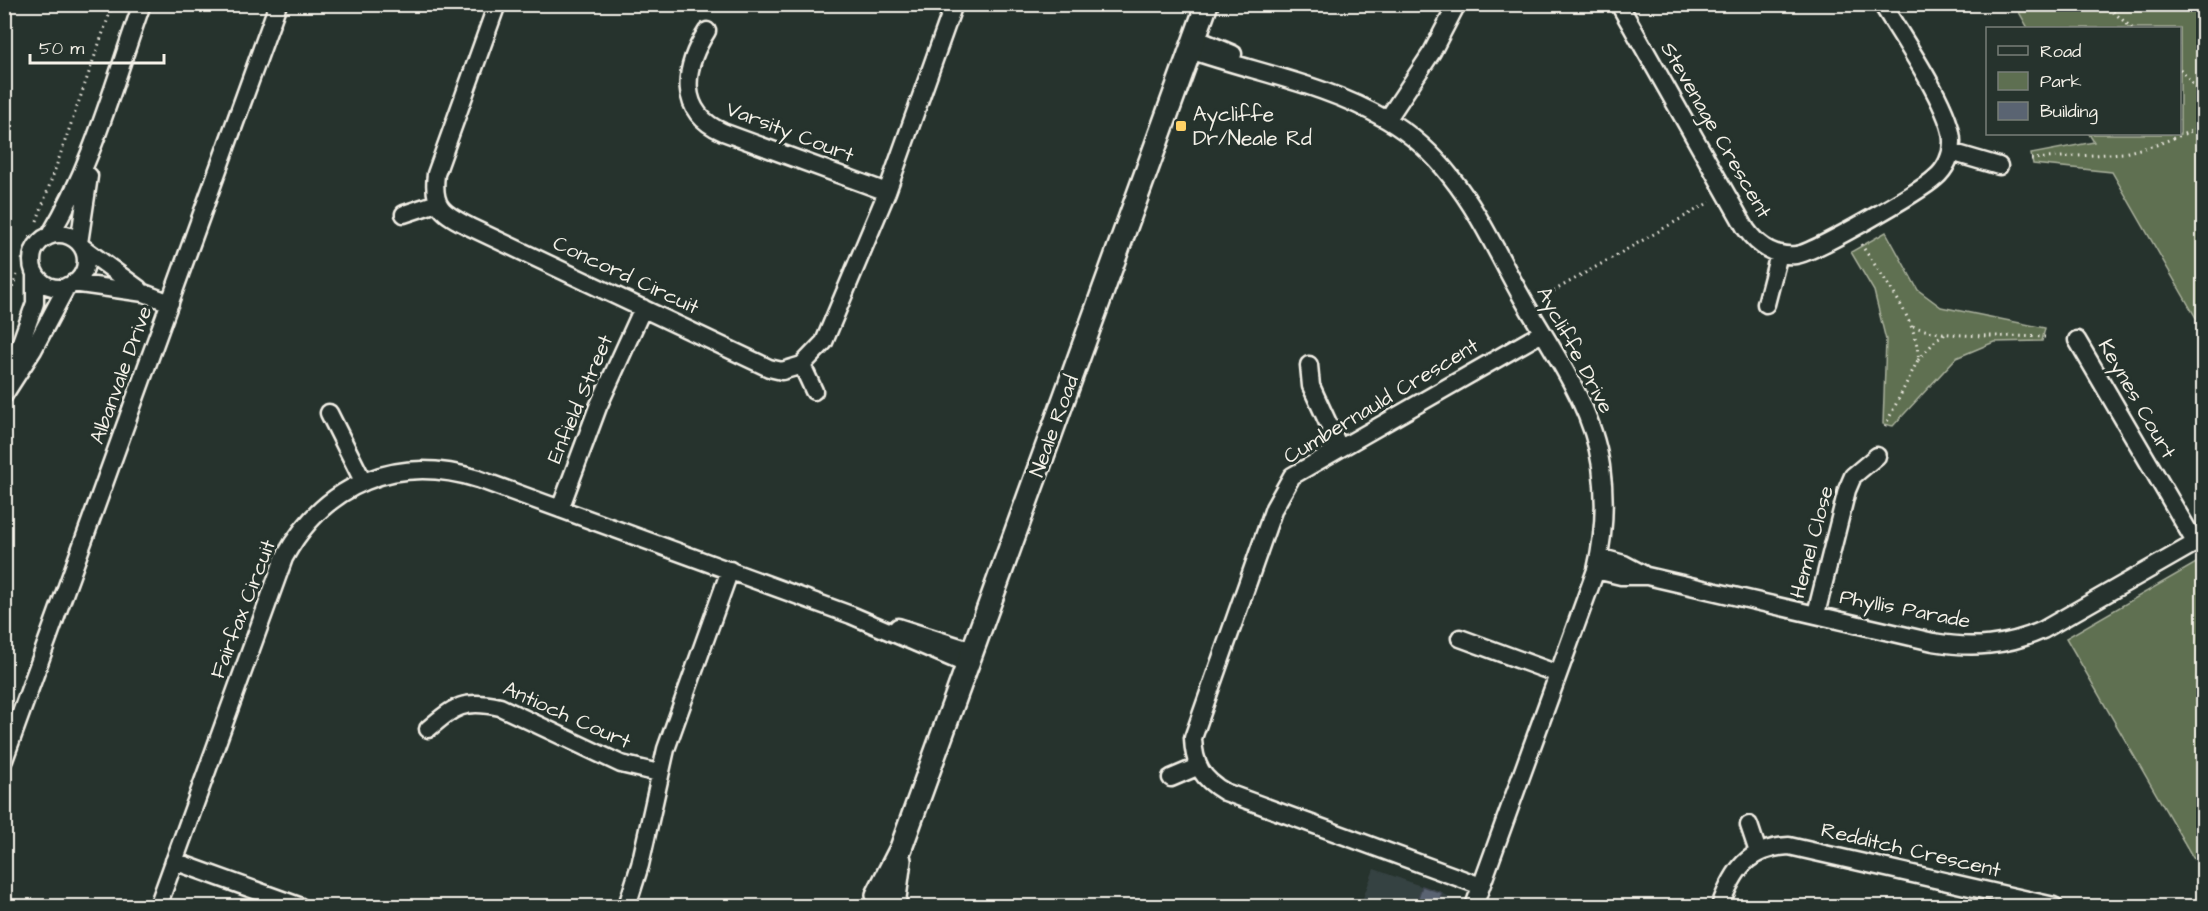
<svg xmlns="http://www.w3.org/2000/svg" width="2208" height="911" viewBox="0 0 2208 911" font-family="'Architects Daughter',sans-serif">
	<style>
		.built { fill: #364242 }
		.green { fill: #5e6f51; stroke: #a9b09c; stroke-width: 1.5 }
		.building { fill: #5a6472; stroke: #3f4650; stroke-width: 1.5 }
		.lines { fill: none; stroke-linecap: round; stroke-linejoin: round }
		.minor-casing { stroke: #f4f1e8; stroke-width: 21 }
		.tertiary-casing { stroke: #f4f1e8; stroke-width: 26 }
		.path { stroke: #f4f1e8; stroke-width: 3; stroke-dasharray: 1.5 4.5; stroke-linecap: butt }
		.minor { stroke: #26332d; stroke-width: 16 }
		.tertiary { stroke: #26332d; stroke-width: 21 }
		.poi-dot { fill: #ffd166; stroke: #26332d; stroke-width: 2 }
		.labels { text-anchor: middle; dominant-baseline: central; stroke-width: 6; stroke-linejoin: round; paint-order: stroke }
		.poi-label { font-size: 21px; fill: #f4f1e8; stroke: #26332d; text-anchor: start }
		.street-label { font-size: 21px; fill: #f4f1e8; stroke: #26332d }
	</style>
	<rect width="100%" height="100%" fill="#26332d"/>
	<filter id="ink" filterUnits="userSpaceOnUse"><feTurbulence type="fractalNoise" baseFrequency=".0167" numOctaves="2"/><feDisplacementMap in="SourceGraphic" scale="12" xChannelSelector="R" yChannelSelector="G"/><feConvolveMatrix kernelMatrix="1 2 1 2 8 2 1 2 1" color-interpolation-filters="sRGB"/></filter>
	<g filter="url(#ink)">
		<path class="built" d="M1374,869L1448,896L1453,906H1360Z"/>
		<path class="green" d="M2015,5H2203V330L2112,172L2033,164L2031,154L2094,142L2089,134H2180V28H2028Z
			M1886,232L1918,290L1941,307L2045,328L2042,341L1994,342L1956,358L1893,426L1883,424L1886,340L1874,291L1851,252Z
			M2203,559V875L2066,638Z"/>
		<path class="building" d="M1422,886L1442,893L1437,906H1415Z"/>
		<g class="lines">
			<g class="minor-casing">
				<path id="minor" d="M497,4L436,174C432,207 442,213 470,227L769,368L782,371L802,365L824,342L887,192L954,4
					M1619,4L1746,229C1758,246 1775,257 1796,255C1812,254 1921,191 1935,178C1946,169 1952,155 1952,142C1953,111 1900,34 1882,4
					M707,31C683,68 677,112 723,132L887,192
					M1195,38L1233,54
					M1190,50C1256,73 1326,84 1387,120C1411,134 1434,155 1451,177C1479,212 1498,255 1520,294C1550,348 1592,403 1601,466C1606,501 1604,536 1596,570L1474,906
					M1387,120L1432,52L1457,4
					M1951,152L1999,166
					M404,214L437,203
					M32 261a27 27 0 1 1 54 0a27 27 0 1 1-54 0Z
					M50,235C93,164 114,82 142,4
					M79,243L89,176
					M82,247L139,289
					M73,283L144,293L170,303
					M1766,304L1779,254
					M2077,340L2195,542
					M802,365L814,391
					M1309,365L1311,386L1339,447
					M11,370L35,303V273
					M4,395L33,350L67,286
					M329,413L363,481
					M560,509L598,407L643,308
					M1599,557L1624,564L1643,574
					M1596,570L1621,576H1647L1933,642C1973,649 2007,646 2043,630L2204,538
					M1816,614L1847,490L1853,476L1877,456
					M898,627L973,651
					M1460,638L1558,674
					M428,729C455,706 464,699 500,707L621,764L659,773
					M4,760L278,4
					M1171,778L1197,767
					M1749,825L1758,852
					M174,861L299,906
					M1481,886L1225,792C1202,779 1194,765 1193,738L1274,508L1292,476L1542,333
					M158,906L284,558C325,483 397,454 478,479L851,615L968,665
					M627,906L640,865L666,749L730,570
					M1720,906C1734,870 1747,848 1789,846L2054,906"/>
			</g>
			<g class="tertiary-casing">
				<path id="tertiary" d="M877,895L901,848L1207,4
					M895,898L900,860"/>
			</g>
			<path class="path" d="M2104,4L2132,28
				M2180,69L2204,98
				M2031,159L2124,153L2156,145L2204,126
				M37,221L113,4
				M1861,244C1881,276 1920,322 1918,360L1885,426
				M22,260L32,232
				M1543,297L1710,202
				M4,310L17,275
				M1913,326C1941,339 2011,335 2045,337
				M1918,360L1938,338L1946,334"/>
			<use href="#minor" class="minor"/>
			<use href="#tertiary" class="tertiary"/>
		</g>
	</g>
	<rect class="poi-dot" x="1175" y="120" width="12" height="12" rx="3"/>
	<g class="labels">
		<g class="poi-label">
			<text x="1193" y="114">Aycliffe<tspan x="1193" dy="24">Dr/Neale Rd</tspan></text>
		</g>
		<g class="street-label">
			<text transform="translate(1716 130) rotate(60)">Stevenage Crescent</text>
			<text transform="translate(790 132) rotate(21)">Varsity Court</text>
			<text transform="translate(626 275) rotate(25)">Concord Circuit</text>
			<text transform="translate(1575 350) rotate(62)">Aycliffe Drive</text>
			<text transform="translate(121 375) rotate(-70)">Albanvale Drive</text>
			<text transform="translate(580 399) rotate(-67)">Enfield Street</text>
			<text transform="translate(2137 399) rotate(60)">Keynes Court</text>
			<text transform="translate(1381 401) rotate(-31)">Cumbernauld Crescent</text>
			<text transform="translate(1054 426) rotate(-70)">Neale Road</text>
			<text transform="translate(1812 542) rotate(-75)">Hemel Close</text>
			<text transform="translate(243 609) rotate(-69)">Fairfax Circuit</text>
			<text transform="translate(1905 609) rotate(11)">Phyllis Parade</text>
			<text transform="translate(567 715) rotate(24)">Antioch Court</text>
			<text transform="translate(1911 850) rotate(13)">Redditch Crescent</text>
		</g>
	</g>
	<rect width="2208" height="911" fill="none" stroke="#26332d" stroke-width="24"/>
	<rect x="12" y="12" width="2184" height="887" fill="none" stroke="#f4f1e8" stroke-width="2" filter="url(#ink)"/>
	<rect x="1986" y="27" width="195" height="108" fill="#26332d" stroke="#787f78" stroke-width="1.5"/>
	<rect x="1998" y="46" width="30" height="9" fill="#26332d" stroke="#787f78" stroke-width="1.5"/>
	<text x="2040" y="57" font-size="18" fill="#f4f1e8">Road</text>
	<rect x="1998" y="72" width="30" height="18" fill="#5e6f51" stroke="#787f78" stroke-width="1.5"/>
	<text x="2040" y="87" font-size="18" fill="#f4f1e8">Park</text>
	<rect x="1998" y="102" width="30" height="18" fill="#5a6472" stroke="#787f78" stroke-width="1.5"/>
	<text x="2040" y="117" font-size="18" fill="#f4f1e8">Building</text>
	<path d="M30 54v9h134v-9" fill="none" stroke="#f4f1e8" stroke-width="3"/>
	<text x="39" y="54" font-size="18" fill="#f4f1e8" stroke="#26332d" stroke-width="4.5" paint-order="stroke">50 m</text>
</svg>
